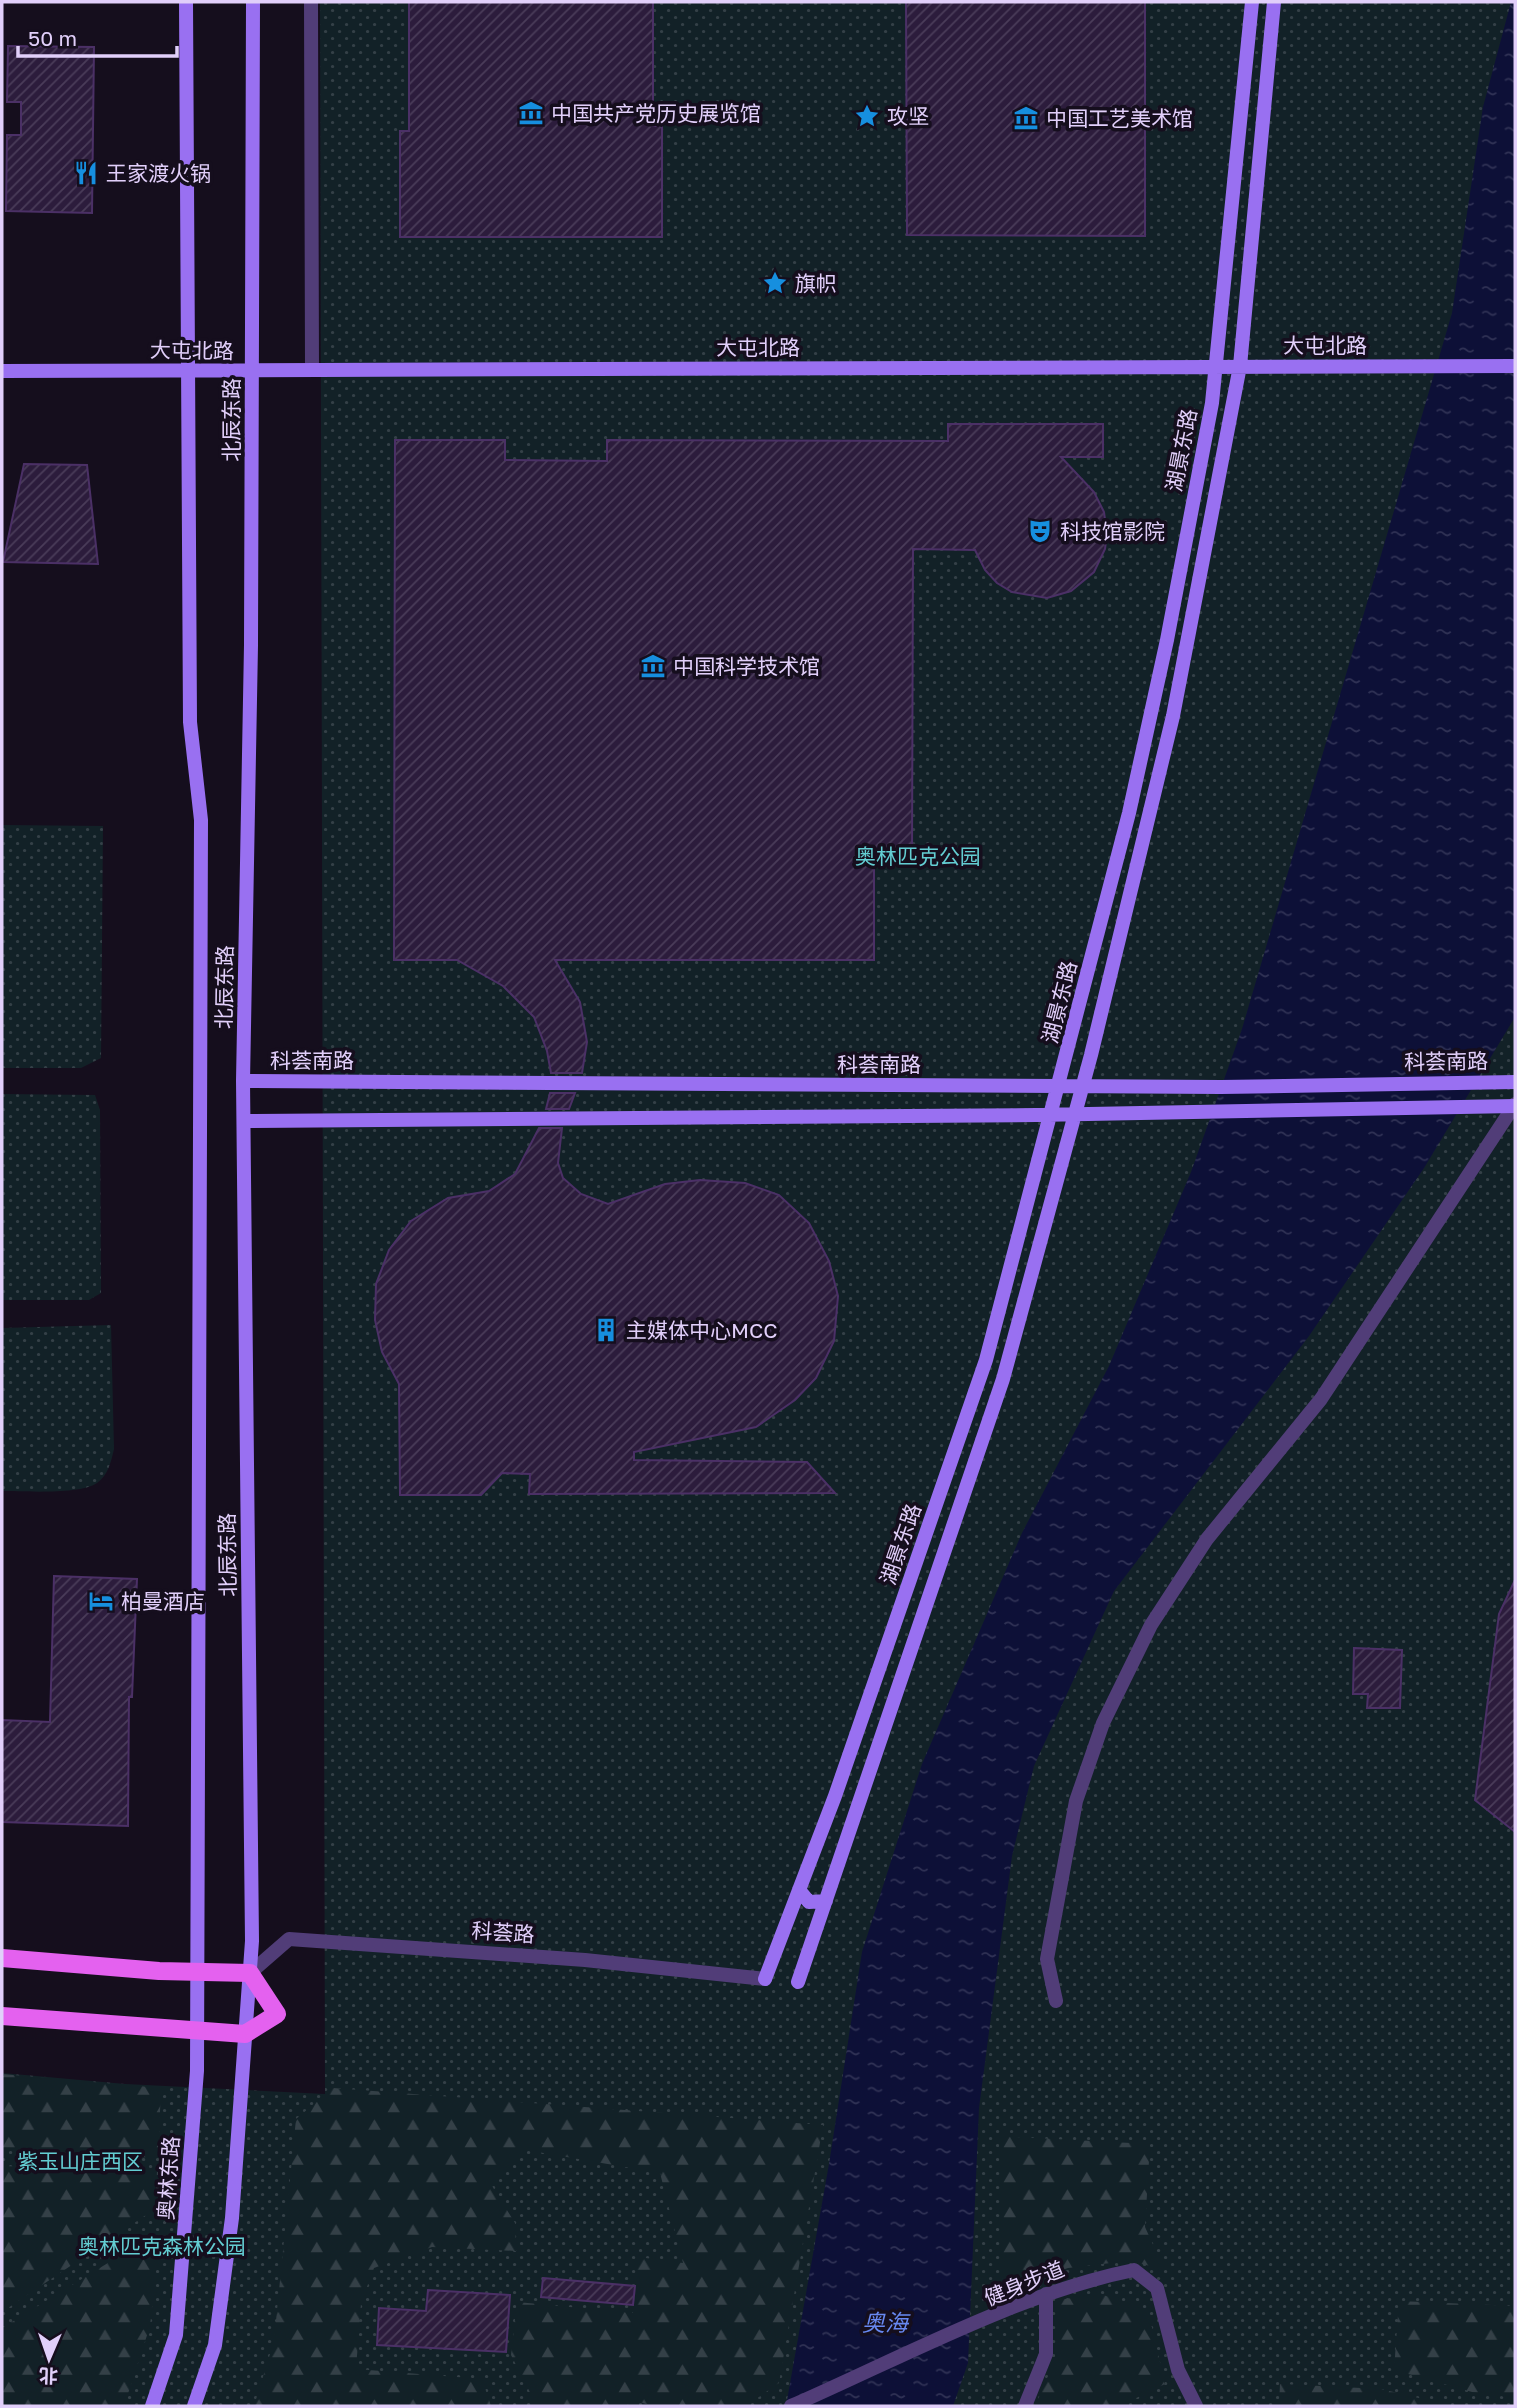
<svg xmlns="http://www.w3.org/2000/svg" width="1517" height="2408" viewBox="0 0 1517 2408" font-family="'Golos Text','Noto Sans SC',sans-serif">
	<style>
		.grass { fill: url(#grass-dots) }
		.forest { fill: url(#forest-firs) }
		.water { fill: url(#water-ripples) }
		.building { fill: url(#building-hatch); stroke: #4b3066; stroke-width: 2 }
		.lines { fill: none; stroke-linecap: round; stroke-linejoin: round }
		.street { stroke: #513d78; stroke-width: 14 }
		.secondary { stroke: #9970f1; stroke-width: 14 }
		.primary { stroke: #e461ef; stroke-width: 18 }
		.labels { text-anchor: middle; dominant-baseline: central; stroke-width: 7; stroke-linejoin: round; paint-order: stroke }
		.poi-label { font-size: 21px; fill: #e1cffa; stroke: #150e1d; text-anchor: start }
		.street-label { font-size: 21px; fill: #e1cffa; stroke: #150e1d }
		.park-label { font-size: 21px; fill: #63cdd2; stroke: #150e1d }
		.water-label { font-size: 23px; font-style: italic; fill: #6788f0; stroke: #150e1d }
	</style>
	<defs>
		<pattern id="grass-dots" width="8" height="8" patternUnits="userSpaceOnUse" patternTransform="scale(1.75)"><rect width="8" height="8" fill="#122127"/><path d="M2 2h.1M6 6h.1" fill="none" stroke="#344047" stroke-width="1.8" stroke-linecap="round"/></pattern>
		<pattern id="forest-firs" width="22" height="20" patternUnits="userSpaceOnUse" patternTransform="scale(1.75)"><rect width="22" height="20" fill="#122127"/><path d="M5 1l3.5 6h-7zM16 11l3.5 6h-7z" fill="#344047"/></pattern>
		<pattern id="water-ripples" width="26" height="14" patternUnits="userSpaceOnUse" patternTransform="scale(1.75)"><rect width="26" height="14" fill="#0d1037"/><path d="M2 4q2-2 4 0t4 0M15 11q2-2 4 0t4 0" fill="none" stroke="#303255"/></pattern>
		<pattern id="building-hatch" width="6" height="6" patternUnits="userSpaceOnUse" patternTransform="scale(1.75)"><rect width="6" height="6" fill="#2c1c3c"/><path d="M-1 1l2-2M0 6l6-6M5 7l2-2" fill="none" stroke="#4a3c59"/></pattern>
	</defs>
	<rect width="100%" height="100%" fill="#150e1d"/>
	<path class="grass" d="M320,2H1515V2406H2V2073L125,2084L325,2094Z
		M2,825L103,826L101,1058L81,1068H2Z
		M2,1094L95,1095L100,1110L101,1293L89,1300H2Z
		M111,1325L114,1449C111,1462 108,1475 97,1483C79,1495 24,1491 2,1491V1328Z"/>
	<path class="forest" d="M2,2074L161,2088L158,2158L2,2149Z
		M333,2088L823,2125L779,2383L746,2406H654L635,2401L625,2406H537L511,2355L517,2302L633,2313L638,2257L683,2263L660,2173L526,2150L489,2181L515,2223L516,2251L432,2247L374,2268L361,2303L356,2369L482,2379L491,2406H254L274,2341L296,2119Z
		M999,2136L1150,2144L1145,2227L1164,2269L1128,2261L1068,2268L1003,2290Z
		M2,2166L157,2171L155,2209L2,2312Z
		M160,2231L150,2326L124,2406H2V2328Z
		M1100,2294L1137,2306L1152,2327L1165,2384L1126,2403L1127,2406H1035L1055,2360L1058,2300Z
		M1399,2301L1515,2306V2398L1472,2392L1394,2370Z
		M1280,2384L1381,2389L1452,2406H1279Z"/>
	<path class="water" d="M1511,2H1515V1017L1424,1168L1309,1336L1114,1591L1034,1766L1012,1856L979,2108L968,2363L953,2406H786L829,2164L862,1952L922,1764L1022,1533L1109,1366L1191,1172L1242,1029L1452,313L1483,107Z"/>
	<path class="building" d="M409,2H653V126H662V237H400V131H409Z
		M906,2H1145V236L907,235Z
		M8,46L94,47L92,213L6,211L7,135H21V102H7Z
		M948,424H1103V457H1061L1094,492L1104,512L1107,534L1105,549L1094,572L1071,591L1047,598L1012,592L997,583L985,570L975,550L913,549L912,862L874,861V960H555L580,1002L587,1042L582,1073H551L547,1051L534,1017L503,986L457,960H394L395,440H505V460L607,461V440L948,441Z
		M24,464L87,465L98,564L3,562Z
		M550,1093H575L569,1109H546Z
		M539,1128H562L558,1163L563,1178L581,1194L608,1204L665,1184L700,1180L745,1183L779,1195L809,1223L829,1261L838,1296L834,1341L816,1378L795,1400L756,1427L634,1452V1460L807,1462L835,1493L529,1494L530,1474L502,1473L481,1495H400L399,1384L382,1352L375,1320L376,1284L389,1250L411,1221L448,1198L489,1191L515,1174Z
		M54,1576L137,1579L132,1697H129L128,1826L2,1822V1720L50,1722Z
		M1515,1580V1832L1475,1800L1499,1614Z
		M1354,1648L1402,1650L1400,1708H1367L1368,1694H1353Z
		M543,2278L635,2286L633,2305L541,2297Z
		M428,2290L510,2295L506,2352L377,2345L379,2308L426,2311Z"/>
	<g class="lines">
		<path class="street" d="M311,2L312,369
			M250,1973L289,1939L585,1960L765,1979
			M1056,2001L1047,1959L1076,1801L1103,1723L1151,1625L1207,1539L1321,1399L1515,1104
			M791,2406C899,2359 1019,2293 1134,2270L1157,2288L1178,2370L1196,2406
			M1025,2406L1046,2354V2294"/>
		<path class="secondary" d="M2,371L1515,366
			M243,1081L1221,1087L1515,1082
			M244,1121L1036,1115L1515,1106
			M799,1890L809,1902L826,1901
			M765,1979L835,1796L986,1360L1129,813L1167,640L1212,403L1252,2
			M798,1982L1003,1379L1091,1055L1173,716L1240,366L1274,2
			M152,2406L176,2335L197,2071L201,820L190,722L186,2
			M194,2406L215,2345L232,2218L252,1941L243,1081L251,645L253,2"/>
		<path class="primary" d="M2,1958L159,1971L250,1973L277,2014L245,2034L2,2016"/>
	</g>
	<defs>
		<g id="museum-bare" transform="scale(1.89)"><path d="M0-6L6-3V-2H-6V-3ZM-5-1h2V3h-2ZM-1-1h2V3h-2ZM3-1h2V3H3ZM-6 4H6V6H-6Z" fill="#168fdf" stroke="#150e1d" stroke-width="2.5" paint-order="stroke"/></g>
		<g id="sight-bare" transform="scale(1.89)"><path d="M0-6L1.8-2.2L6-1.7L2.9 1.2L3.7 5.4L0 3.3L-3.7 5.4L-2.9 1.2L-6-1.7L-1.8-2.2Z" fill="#168fdf" stroke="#150e1d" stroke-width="2.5" paint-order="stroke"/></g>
		<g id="restaurant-bare" transform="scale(1.89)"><path d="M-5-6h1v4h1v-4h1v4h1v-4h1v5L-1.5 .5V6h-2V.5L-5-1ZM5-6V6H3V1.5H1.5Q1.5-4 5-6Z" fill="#168fdf" stroke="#150e1d" stroke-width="2.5" paint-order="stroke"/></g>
		<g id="theatre-bare" transform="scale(1.89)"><path d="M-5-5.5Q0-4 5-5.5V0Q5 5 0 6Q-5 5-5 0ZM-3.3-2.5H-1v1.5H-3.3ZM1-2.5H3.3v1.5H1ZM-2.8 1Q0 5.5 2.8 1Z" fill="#168fdf" stroke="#150e1d" stroke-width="2.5" paint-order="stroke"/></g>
		<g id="building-bare" transform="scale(1.89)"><path d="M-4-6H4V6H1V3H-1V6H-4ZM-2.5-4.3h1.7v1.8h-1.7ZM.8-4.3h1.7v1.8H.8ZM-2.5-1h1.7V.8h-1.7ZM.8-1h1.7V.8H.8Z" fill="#168fdf" stroke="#150e1d" stroke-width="2.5" paint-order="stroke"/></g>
		<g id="hotel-bare" transform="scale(1.89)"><path d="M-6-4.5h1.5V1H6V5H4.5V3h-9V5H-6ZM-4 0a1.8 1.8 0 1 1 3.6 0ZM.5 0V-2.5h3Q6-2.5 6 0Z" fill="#168fdf" stroke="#150e1d" stroke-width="2.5" paint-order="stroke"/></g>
	</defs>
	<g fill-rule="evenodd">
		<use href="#museum-bare" x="531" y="113"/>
		<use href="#sight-bare" x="867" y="116"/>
		<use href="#museum-bare" x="1026" y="118"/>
		<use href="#restaurant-bare" x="86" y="173"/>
		<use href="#sight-bare" x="775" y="283"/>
		<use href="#theatre-bare" x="1040" y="531"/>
		<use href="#museum-bare" x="653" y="666"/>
		<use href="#building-bare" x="606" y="1330"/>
		<use href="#hotel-bare" x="101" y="1601"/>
	</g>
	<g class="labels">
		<g class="poi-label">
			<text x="551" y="113">中国共产党历史展览馆</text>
			<text x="887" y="116">攻坚</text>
			<text x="1046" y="118">中国工艺美术馆</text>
			<text x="106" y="173">王家渡火锅</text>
			<text x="795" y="283">旗帜</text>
			<text x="1060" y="531">科技馆影院</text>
			<text x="673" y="666">中国科学技术馆</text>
			<text x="626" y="1330">主媒体中心MCC</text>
			<text x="121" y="1601">柏曼酒店</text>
		</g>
		<g class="street-label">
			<text x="1325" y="345">大屯北路</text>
			<text x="758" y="347">大屯北路</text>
			<text transform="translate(192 350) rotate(1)">大屯北路</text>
			<text transform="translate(231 420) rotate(-90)">北辰东路</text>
			<text transform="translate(1181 450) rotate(-79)">湖景东路</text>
			<text transform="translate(224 987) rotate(-89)">北辰东路</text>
			<text transform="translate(1059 1002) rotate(-76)">湖景东路</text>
			<text x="312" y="1060">科荟南路</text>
			<text transform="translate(1446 1061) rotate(-1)">科荟南路</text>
			<text x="879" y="1064">科荟南路</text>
			<text transform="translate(900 1544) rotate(-71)">湖景东路</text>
			<text transform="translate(227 1555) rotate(-91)">北辰东路</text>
			<text transform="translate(503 1932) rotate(4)">科荟路</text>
			<text transform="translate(168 2178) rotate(-86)">奥林东路</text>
			<text transform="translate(1024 2283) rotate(-22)">健身步道</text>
		</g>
		<g class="park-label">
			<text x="918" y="856">奥林匹克公园</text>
			<text x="80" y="2161">紫玉山庄西区</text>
			<text x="162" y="2246">奥林匹克森林公园</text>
		</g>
		<g class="water-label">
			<text x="885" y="2322">奥海</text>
		</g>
	</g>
	<rect width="1517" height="2408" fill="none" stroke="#e1cffa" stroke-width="7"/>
	<g transform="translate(49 2359) rotate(182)" stroke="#150e1d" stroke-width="5" paint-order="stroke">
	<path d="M0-5L12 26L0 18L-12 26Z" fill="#e1cffa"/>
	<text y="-10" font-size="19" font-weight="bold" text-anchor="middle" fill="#e1cffa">北</text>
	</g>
	<path d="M18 46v10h159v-10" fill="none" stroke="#e1cffa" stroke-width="3.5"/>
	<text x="28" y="46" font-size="21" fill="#e1cffa" stroke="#150e1d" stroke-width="5" paint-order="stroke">50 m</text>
</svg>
